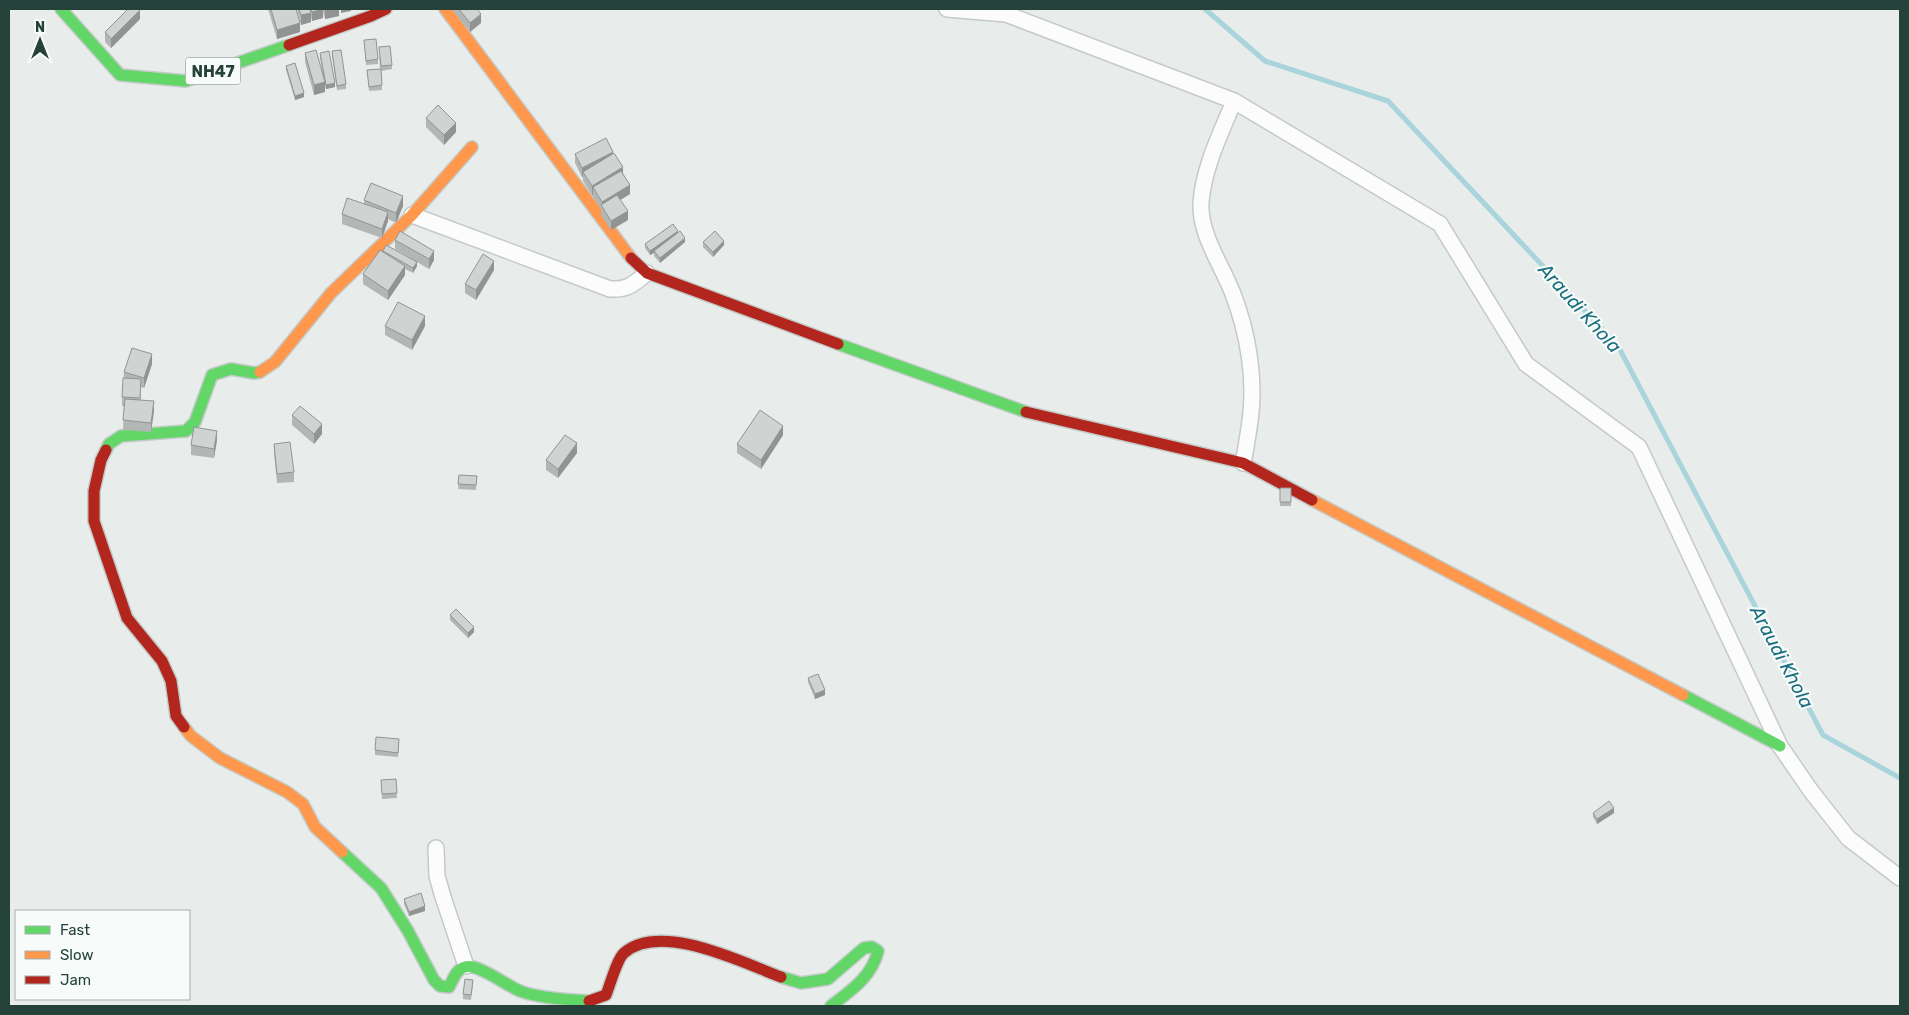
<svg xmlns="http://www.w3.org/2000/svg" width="1909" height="1015" viewBox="0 0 1909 1015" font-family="Rubik,sans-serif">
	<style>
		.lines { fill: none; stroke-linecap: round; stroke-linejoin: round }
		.stream { stroke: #a9d4db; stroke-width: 5 }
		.street-casing { stroke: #c5cac8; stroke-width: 18 }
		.fast-casing { stroke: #c3cbc8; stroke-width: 14 }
		.slow-casing { stroke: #c3cbc8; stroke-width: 14 }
		.jam-casing { stroke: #c3cbc8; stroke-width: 14 }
		.street { stroke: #fcfcfc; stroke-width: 15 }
		.fast { stroke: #63d668; stroke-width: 11 }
		.slow { stroke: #ff974d; stroke-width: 11 }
		.jam { stroke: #b3261e; stroke-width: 11 }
		.wall { fill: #b2b6b5 }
		.shaded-wall { fill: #919493 }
		.building { fill: #cfd4d2; stroke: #919493 }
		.labels { text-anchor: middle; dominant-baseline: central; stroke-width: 4.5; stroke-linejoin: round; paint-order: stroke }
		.shield { fill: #f7fbf9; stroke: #637a73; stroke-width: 1 }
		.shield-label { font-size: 16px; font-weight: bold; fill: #24423a }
		.water-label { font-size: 19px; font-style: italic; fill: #1c6f80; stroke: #f7fbf9 }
	</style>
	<rect width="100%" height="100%" fill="#e8edeb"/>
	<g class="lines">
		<path class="stream" d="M1205,9L1265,61L1388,101L1618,346L1823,735L1900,778"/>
		<g class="street-casing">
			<path id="street" d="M947,9L1006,14L1234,101L1440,224L1526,364L1639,447L1780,746L1811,791L1848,838L1900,878
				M1234,101C1221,133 1204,166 1201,202C1199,234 1222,265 1233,294C1248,333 1256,380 1250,421C1248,435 1246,449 1243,463
				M412,215L610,289C629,290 633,284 647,273
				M436,848L437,876L443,897L466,966"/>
		</g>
		<g class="fast-casing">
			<path id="fast" d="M61,9L120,75L186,81L289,45
				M838,344L1026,412
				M106,450L109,444L121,436L186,431L195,422L212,375L231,369L254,373L260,372
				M1683,695L1780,746
				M342,852L381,888L408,931L434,980L440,986L449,987C453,980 456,969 465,967C478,963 507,986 520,991C537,998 570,1000 589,1001
				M781,977L801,983L828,979L864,948L872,947L878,951C872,977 850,991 831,1006"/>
		</g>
		<g class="slow-casing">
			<path id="slow" d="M445,9L631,258
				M260,372L275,362L331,293L412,215L472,147
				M1312,500L1683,695
				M184,727L191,736L220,758L287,792L303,804L315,827L342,852"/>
		</g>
		<g class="jam-casing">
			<path id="jam" d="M289,45L371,16L386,9
				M631,258L647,273L838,344
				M1026,412L1243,463L1312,500
				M106,450L101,460L94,491V521L127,618L162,661L171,681L176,716L184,727
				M589,1001L606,995C610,985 617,959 624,953C661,921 743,963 781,977"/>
		</g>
		<use href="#street" class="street"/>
		<use href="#fast" class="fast"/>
		<use href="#slow" class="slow"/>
		<use href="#jam" class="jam"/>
	</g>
	<path class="wall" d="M268,9H296L300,32L277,39Z
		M297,9H339V16L325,19L323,12V18L312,21L311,17V22L301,25Z
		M452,9H477L481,23L470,32Z
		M140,19L111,48L105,42V32Z
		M364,40L378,59V64L366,65Z
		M379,47L392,65V69L381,71L382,90L369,91L367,70L380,69Z
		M332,51L346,84V89L337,90L332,56Z
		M305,53L323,75L320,58V53L335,87L326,89L325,86V92L314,95L305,62Z
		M286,66L304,97L295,100L286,70Z
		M426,118L456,132L444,145L426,127Z
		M575,154H613L623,173L630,194L620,200L628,220L611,230L601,215V209L593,197V195H592L583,181V177H582L575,163Z
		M364,200L403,206L396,223L388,219V221L382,238L342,224V214L364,204Z
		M678,232L685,242L660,263L654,256V253L650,255L645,248V244Z
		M395,240L434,260L429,269L417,262V266L413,273L405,269V275L388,300L363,284V274L383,251L414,260L395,249Z
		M703,242L724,245L713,257L703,247Z
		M494,270L476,300L465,293V284Z
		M385,326H425L412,350L385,335Z
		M152,364L144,388L141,387V400L154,411L151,432L123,430L124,406H122V397L124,372Z
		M292,415L322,434L314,444L292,425Z
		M783,435L761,469L737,453V444Z
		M217,440L214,458L191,455V445Z
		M274,444L294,472V482L277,483L274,453Z
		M577,453L558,478L546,470V460Z
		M459,475L477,476L476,490L458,489Z
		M1280,488H1291V506H1280Z
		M450,615L474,632L468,638L450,620Z
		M808,678L825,695L815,699L808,682Z
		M399,744L398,757L375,755V750Z
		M396,779L397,798L382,799L381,780Z
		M1593,813H1614L1597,824L1593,817Z
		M404,899L425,911L409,916L404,904Z
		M473,985L471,1000L463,999V994Z"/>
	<path class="shaded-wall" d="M323,9V18L312,21V12Z
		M329,9H339V16L325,19V10Z
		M341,9H351V11L341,13Z
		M140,10V19L111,48V39Z
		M311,13V22L301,25V15Z
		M481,14V23L470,32V23Z
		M300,23V32L277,39V30Z
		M325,82V92L314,95V85Z
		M335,83V87L326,89V85Z
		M304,93V97L295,100V96Z
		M456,123V132L444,145V135Z
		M613,152V162L583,172V177H582V168Z
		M623,167V177L593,187V195H592V186Z
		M630,185V194L604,210L602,207V202Z
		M403,196V206L396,223V213Z
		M628,211V220L611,230V221Z
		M388,212V221L382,238V229Z
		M678,231V236L654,251V253L650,255V251Z
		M685,238V242L660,263V258Z
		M724,241V245L713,257V252Z
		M434,251V260L429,269V259Z
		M494,261V270L476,300V290Z
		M417,262V266L413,273V268Z
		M405,266V275L388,300V291Z
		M425,316V326L412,350V340Z
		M152,354V364L144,388V378Z
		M154,401V411L151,432V423Z
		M322,424V434L314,444V434Z
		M783,426V435L761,469V460Z
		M217,431V440L214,458V449Z
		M577,443V453L558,478V469Z
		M474,627V632L468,638V633Z
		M825,690V695L815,699V694Z
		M1614,808V813L1597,824V819Z
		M425,906V911L409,916V912Z"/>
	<path class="building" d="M128,9H139L140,10L111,39L105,32Z
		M271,9H296L300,23L277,30Z
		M299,9H310L311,13L301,15Z
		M311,9H323L312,12Z
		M459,9H477L481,14L470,23Z
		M376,39L378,59L366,61L364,40Z
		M390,46L392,65L381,66L379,47Z
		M316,50L325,82L314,85L305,53Z
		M341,50L346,84L337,86L332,51Z
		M329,51L335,83L326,85L320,53Z
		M295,63L304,93L295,96L286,66Z
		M381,69L382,85L369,87L367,70Z
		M438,105L456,123L444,135L426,118Z
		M606,138L613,152L582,168L575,154Z
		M614,153L623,167L592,186L583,172Z
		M621,171L630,185L602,202L593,187Z
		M371,183L403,196L396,213L364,200Z
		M617,195L628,211L611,221L601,205Z
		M347,198L388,212L382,229L342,214Z
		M673,224L678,231L650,251L645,244Z
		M400,231L434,251L429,259L395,240Z
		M680,231L685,238L660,258L654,251Z
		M715,231L724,241L713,252L703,242Z
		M386,245L417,262L413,268L383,251Z
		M380,250L405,266L388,291L363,274Z
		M483,254L494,261L476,290L465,284Z
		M398,302L425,316L412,340L385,326Z
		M132,348L152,354L144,378L124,372Z
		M123,378L141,379L140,398L122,397Z
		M125,399L154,401L151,423L123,420Z
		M300,406L322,424L314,434L292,415Z
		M760,410L783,426L761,460L737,444Z
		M194,427L217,431L214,449L191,445Z
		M565,435L577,443L558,469L546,460Z
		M290,442L294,472L277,474L274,444Z
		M459,475L477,476L476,485L458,484Z
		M1280,488H1291V502H1280Z
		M456,609L474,627L468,633L450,615Z
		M818,674L825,690L815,694L808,678Z
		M376,737L399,739L398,753L375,750Z
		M396,779L397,793L382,794L381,780Z
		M1609,801L1614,808L1597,819L1593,813Z
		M421,893L425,906L409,912L404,899Z
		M465,979L473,980L471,995L463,994Z"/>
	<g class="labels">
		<rect class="shield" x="185.5" y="57.5" width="55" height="27" rx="4"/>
		<g class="shield-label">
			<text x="213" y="71">NH47</text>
		</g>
		<g class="water-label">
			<text transform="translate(1580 308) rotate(48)">Araudi Khola</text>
			<text transform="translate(1782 657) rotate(62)">Araudi Khola</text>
		</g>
	</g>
	<rect width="1909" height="1015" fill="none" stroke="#24423a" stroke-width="20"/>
	<rect x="15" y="910" width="175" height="90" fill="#f7fbf9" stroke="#a3b1ad"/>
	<rect x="25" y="926" width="25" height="8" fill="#63d668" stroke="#a3b1ad"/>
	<text x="60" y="935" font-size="15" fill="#24423a">Fast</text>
	<rect x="25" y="951" width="25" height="8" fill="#ff974d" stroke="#a3b1ad"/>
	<text x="60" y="960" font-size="15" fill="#24423a">Slow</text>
	<rect x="25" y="976" width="25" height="8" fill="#b3261e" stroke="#a3b1ad"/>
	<text x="60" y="985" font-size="15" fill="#24423a">Jam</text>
	<g transform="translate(40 40)" stroke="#f7fbf9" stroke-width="4" paint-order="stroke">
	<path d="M0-4L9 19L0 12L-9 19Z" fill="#24423a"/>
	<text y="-8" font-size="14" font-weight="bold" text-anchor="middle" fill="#24423a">N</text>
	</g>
</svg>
